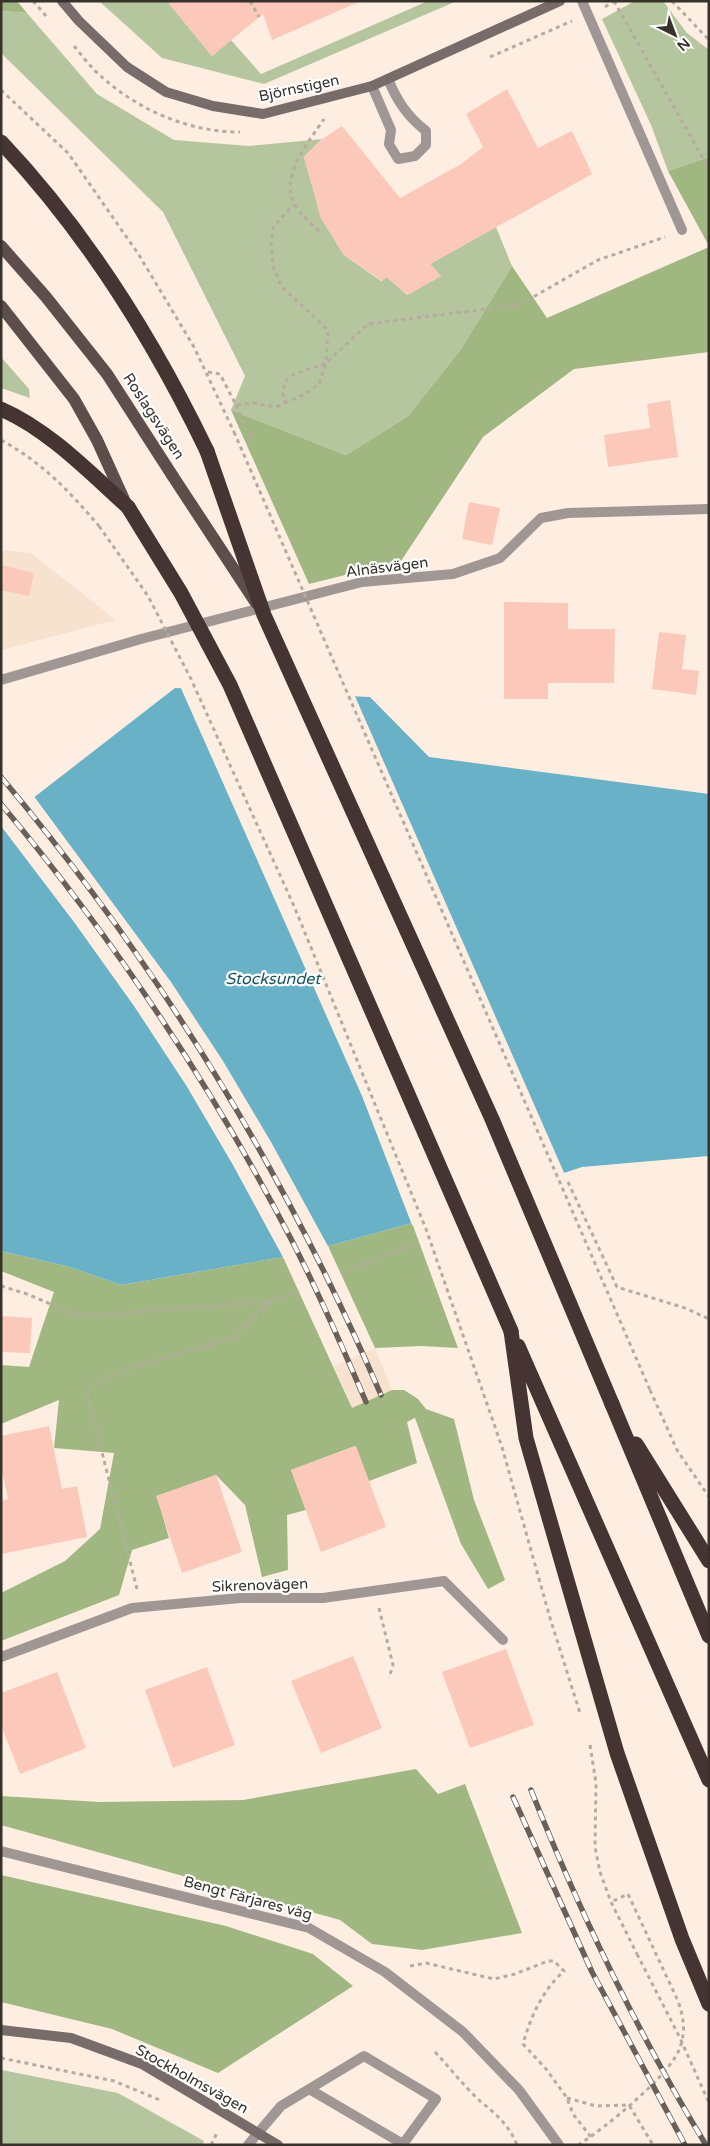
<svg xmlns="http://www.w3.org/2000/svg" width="710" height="2146" viewBox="0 0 710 2146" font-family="'Varela Round',sans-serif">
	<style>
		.built { fill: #f7e1cf }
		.green { fill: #b5c69e }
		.forest { fill: #a1b781 }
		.water { fill: #68b1c6 }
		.pier { fill: #feeee1 }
		.building { fill: #fcc8b9 }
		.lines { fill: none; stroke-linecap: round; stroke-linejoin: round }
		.path { stroke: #b7aba1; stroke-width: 3; stroke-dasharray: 4 4; stroke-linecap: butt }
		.lane { stroke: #a09795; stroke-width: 10 }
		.street { stroke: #a09795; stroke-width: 10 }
		.secondary { stroke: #786c6a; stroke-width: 10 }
		.primary { stroke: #5d4d4b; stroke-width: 12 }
		.highway { stroke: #453432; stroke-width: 15 }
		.rail-casing { stroke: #696059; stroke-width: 5.5 }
		.rail { stroke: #fff; stroke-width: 4; stroke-dasharray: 11; stroke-linecap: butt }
		.path-bridge { stroke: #b7aba1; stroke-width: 3; stroke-dasharray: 4 4; stroke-linecap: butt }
		.primary-bridge { stroke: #5d4d4b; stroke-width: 12 }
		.highway-bridge { stroke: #453432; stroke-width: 15 }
		.labels { text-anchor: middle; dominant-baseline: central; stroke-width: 4.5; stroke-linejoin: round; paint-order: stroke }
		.street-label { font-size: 15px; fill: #38322d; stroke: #fff }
		.water-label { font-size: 16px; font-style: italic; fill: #185564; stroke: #fff }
	</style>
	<rect width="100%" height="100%" fill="#feeee1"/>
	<path class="built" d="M1,550L31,553L116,620L1,650Z
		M375,1348L392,1390L352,1408L334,1366Z"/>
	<path class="green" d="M99,1H167L212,56L231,40L261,74L428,1H457L264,84L162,58Z
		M635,1H663L687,33L709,50V157L668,171L651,125L602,19Z
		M1,11L27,13L97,94L174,140L249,146L322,139L304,157L321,218L344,255L381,281L387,277L407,295L441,276L430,264L496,227L512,266L461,349L408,416L346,455L231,410L245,376L163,212L1,53Z
		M1,357L29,389L30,398L1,388Z
		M2,2070L118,2093L204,2141L203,2145H1Z"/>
	<path class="forest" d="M1,1H17L27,13L1,11Z
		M709,157V246L668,171Z
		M709,247V352L574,369L483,437L401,561L309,584L231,410L346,455L408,416L461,349L512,266L547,318Z
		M412,1223L458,1348L421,1346L375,1348L328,1246Z
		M1,1251L70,1267L121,1285L283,1257L352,1408L392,1390H404L418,1399L426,1409L454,1419L474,1500L505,1580L488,1589L461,1544L415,1418L407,1422L417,1463L369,1481L355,1446L291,1470L306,1510L287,1515L288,1570L262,1577L245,1505L216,1475L157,1496L169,1538L132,1550L119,1595L1,1641V1593L65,1561L100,1529L114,1453L54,1448L59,1400L1,1424V1365L29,1367L54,1292L1,1271Z
		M416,1769L438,1794L465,1784L522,1933L422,1950L372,1944L340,1920L1,1825V1796L99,1802L243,1800Z
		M1,1875L226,1926L313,1954L353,1986L218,2073L112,2029L1,2002Z"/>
	<path class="water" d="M175,688L370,697L429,757L709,794V1156L582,1167L412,1223L328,1246L283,1257L121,1285L70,1267L1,1251V823Z"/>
	<path class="pier" d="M180,686L354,694L565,1175L412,1225L362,1096Z
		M33,795L171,982L223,1061L271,1142L329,1248L284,1259L233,1165L186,1085L134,1006L74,922L1,826V820Z"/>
	<path class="building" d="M167,1H361L272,40L263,14L212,56Z
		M507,89L538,148L572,131L592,174L430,264L441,276L407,295L387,277L382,281L344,255L321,218L304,157L322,139L342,126L400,198L461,164L483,147L466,114Z
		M670,400L678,457L608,467L604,435L650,428L647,404Z
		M469,502L500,508L492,545L462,539Z
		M1,565L34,573L29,596L1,590Z
		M504,602L568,603V629H615L614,683H548V699H504Z
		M659,632L686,635L682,669L699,671L696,695L652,689Z
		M1,1316L32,1318L30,1353L1,1352Z
		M49,1426L62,1489L77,1486L87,1537L1,1554V1501L8,1499L1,1466V1436Z
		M356,1446L386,1527L321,1552L291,1470Z
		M216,1475L242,1552L182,1573L156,1496Z
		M506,1649L534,1725L470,1748L442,1672Z
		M353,1656L382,1728L321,1753L291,1681Z
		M207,1667L235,1745L173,1768L145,1690Z
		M57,1672L86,1748L20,1774L1,1725V1693Z"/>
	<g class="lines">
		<path class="path" d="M33,1L46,16
			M250,1L259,17
			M614,1L709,169
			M672,1L709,40
			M605,7L613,1
			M74,46C83,57 92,69 103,78C140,111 190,132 240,132
			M490,57L572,21
			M1,90L68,153L139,255L194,347L234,432
			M319,231C311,223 300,214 295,205C278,178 310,140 324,119
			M208,372L220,374L236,405L254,403L276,407L285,403L283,393L285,381L292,375L326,363L328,330L281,286L273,266L271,241L274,226L294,204
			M285,403L305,394L319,384L326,363L368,324L519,305L598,260L665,237
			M236,405L251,437L248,443
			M1,440C44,464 68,490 99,526
			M568,1182L617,1287L685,1308L709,1319
			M341,1274L413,1244
			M1,1286L27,1294L79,1316L268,1302L299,1292
			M650,1390L677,1450L709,1497
			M502,1447L550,1618L580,1713
			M137,1589L86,1390L108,1377L143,1364L235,1337L268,1302
			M379,1608L393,1665L389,1678
			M590,1745L596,1783L595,1847L600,1872L611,1902L637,1954
			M410,1966L426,1963L494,1979L515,1974L548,1961H554L564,1971C542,1991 531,2016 523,2044L546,2069L567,2098L573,2114L591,2137
			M435,2052C450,2068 464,2086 480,2101C496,2114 509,2125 517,2145
			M1,2058L114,2081L160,2100
			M567,2098L596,2106L629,2105L653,2145
			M211,2145L217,2133
			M578,2145C604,2129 668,2077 679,2050C686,2033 684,2018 678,2001L628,1894L611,1902"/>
		<path class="lane" d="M582,1L682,230
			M372,86L391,130L389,144L398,159L415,156L426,145V131C407,116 397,101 388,79
			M258,2133L281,2106L364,2056L436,2099L403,2144L309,2089"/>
		<path class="street" d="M1,680L141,639L362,582L453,574L500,558L541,518L568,513L709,509
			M1,1657L132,1608L240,1598H323L444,1581L503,1640
			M1,1851L309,1928L385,1972L463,2032L519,2090L559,2145
			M248,2145L258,2133"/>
		<path class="secondary" d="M62,1L79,21L127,67L166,92L213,106L263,114L372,86L560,1
			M1,2030L71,2038L142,2064L278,2145"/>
		<path class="primary" d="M1,246L46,297L107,374L172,475
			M1,306L74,399L97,440L126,504"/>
		<path class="highway" d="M1,142C86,232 154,341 207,451
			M1,409C49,430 89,472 128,507
			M511,1331L526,1438L617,1753L682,1939L709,2004
			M518,1346L709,1780
			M612,1404L709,1636
			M636,1444L709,1561"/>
		<g class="rail-casing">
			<path id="rail" d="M1,777C159,965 284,1170 381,1395
				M1,804C112,937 210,1083 290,1237C318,1291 342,1346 366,1402
				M531,1790C580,1913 637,2032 706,2145
				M513,1797L592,1972L685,2145"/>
		</g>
		<use href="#rail" class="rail"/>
		<path class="path-bridge" d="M234,432L650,1390
			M99,526L148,596L191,679L294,906L426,1229L502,1447
			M637,1954L680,2038L709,2103"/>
		<path class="primary-bridge" d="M172,475L256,603"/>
		<path class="highway-bridge" d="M207,451L264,615L492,1119L612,1404
			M128,507L181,593L230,685L511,1331"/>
	</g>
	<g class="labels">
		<g class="street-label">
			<text transform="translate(299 88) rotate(-12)">Björnstigen</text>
			<text transform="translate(154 416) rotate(57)">Roslagsvägen</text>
			<text transform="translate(387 567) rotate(-7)">Alnäsvägen</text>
			<text transform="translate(260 1585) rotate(-2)">Sikrenovägen</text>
			<text transform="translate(248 1898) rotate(15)">Bengt Färjares väg</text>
			<text transform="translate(192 2079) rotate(29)">Stockholmsvägen</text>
		</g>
		<g class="water-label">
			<text x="273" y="979">Stocksundet</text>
		</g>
	</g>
	<rect width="710" height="2146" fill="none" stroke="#38322d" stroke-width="5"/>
	<g transform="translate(675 35) rotate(138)" stroke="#ffffff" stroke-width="4" paint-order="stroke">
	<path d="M0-4L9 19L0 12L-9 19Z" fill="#38322d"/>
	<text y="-8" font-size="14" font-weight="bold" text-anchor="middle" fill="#38322d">N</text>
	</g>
</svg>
